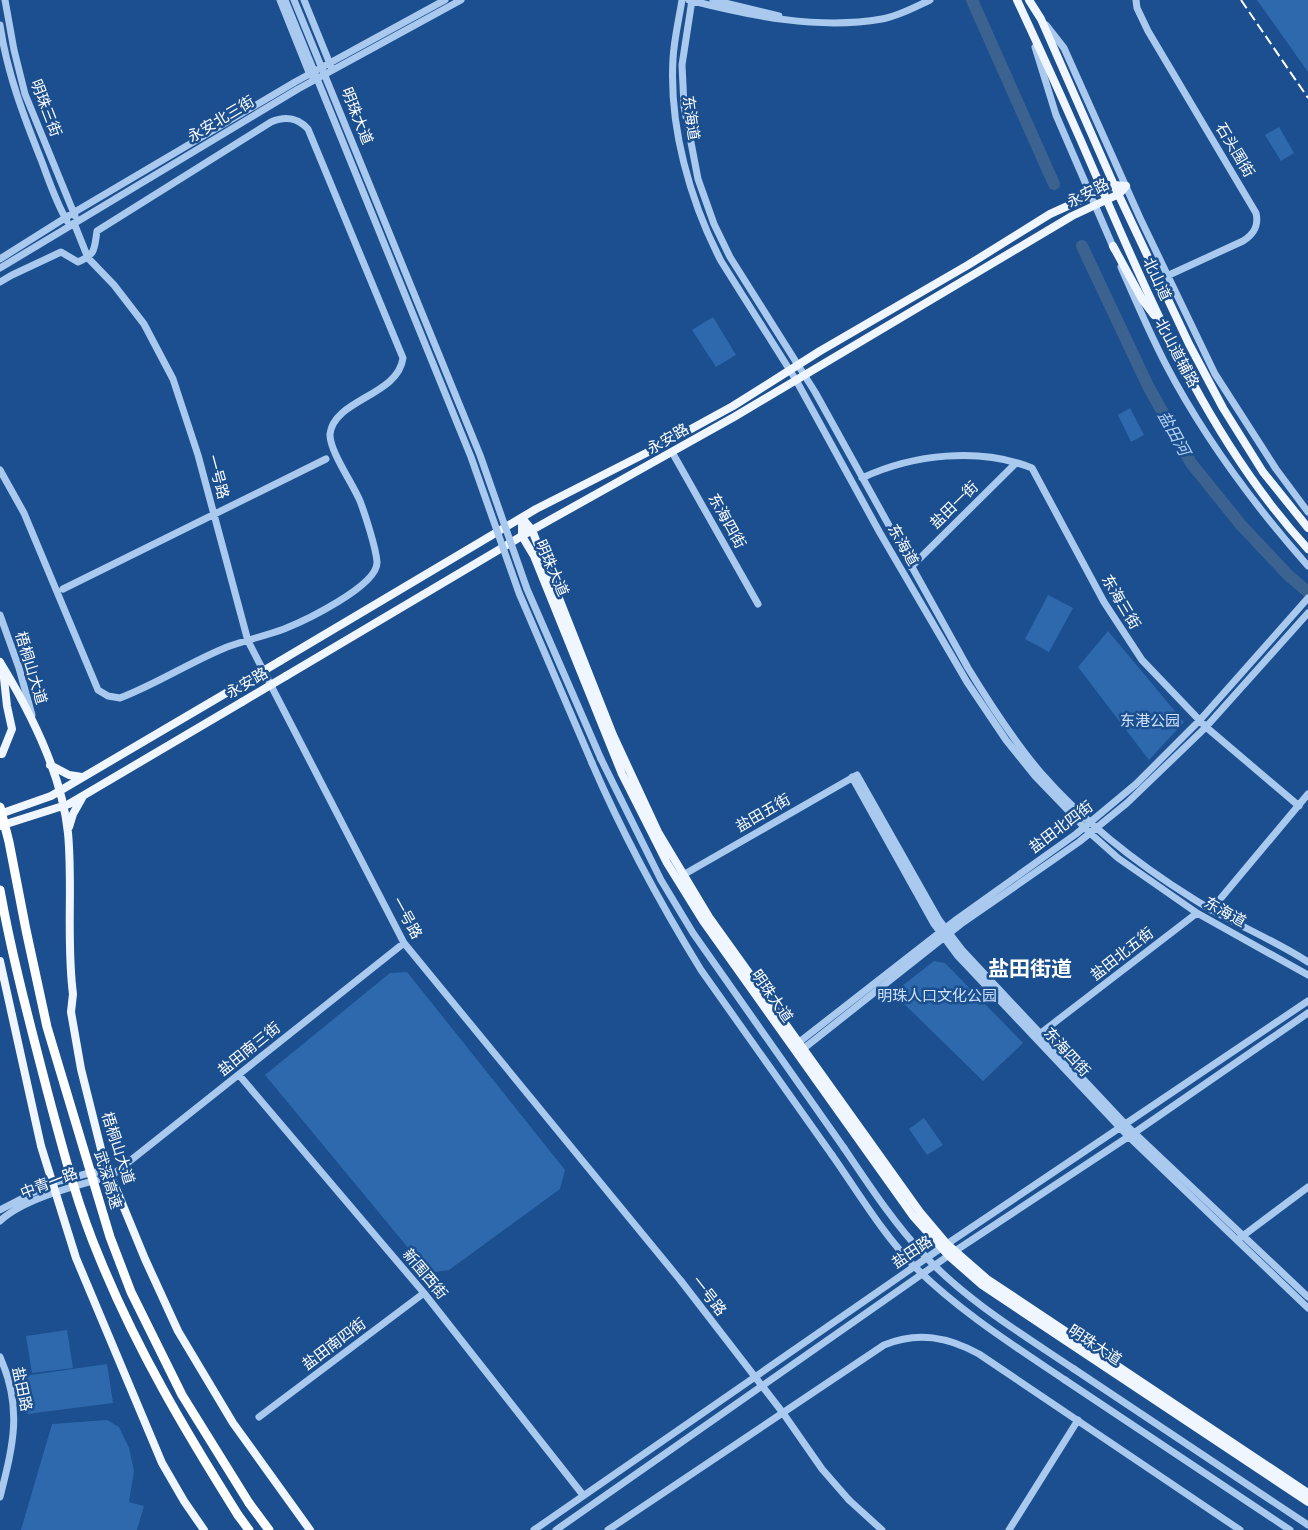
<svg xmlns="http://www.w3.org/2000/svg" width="1308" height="1530" viewBox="0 0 1308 1530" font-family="'DM Sans','Noto Sans SC',sans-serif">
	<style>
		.green { fill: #2e69ad }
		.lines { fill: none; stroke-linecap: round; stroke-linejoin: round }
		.river { stroke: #3c6290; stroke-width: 12 }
		.minor { stroke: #a9c9ee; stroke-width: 7 }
		.major { stroke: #f0f6ff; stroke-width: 8 }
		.highway { stroke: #fff; stroke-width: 9 }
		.rail { stroke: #fff; stroke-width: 2; stroke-dasharray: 10 4.5; stroke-linecap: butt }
		.minor-bridge { stroke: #a9c9ee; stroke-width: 7 }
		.major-bridge { stroke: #f0f6ff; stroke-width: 8 }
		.highway-bridge { stroke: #fff; stroke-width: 9 }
		.labels { text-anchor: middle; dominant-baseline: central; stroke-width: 5; stroke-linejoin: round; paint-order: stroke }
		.street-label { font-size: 15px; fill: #fff; stroke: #1b4f8f }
		.park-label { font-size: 15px; fill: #cfe3fa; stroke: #1b4f8f }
		.water-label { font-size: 16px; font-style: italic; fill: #b5d3f5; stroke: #1b4f8f }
		.district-label { font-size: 21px; font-weight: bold; fill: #fff; stroke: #1b4f8f }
	</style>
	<rect width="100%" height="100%" fill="#1b4f8f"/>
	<path class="green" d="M1257,0H1308V72Z
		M1279,127L1294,153L1281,161L1265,135Z
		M713,317L736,355L716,367L692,330Z
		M1130,408L1144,435L1131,442L1118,415Z
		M1048,595L1073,608L1049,652L1025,639Z
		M1108,631L1184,722L1149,760L1078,667Z
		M934,961L945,963L1023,1043L983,1081L893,993Z
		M407,972L565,1170L560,1189L449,1270L429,1273L265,1075L390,973Z
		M924,1118L943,1145L927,1155L909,1129Z
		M67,1330L73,1368L32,1373L26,1336Z
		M107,1364L113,1403L27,1414L24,1376Z
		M107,1420L119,1427L129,1448L134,1471L129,1502L144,1506L137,1530H21L52,1424Z"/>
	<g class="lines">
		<path class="river" d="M972,0L1054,184
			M1082,246L1148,386L1191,463L1241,525L1288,575L1308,592"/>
		<path class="minor" d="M5,0L14,50L25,94L75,216
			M280,0L310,75L314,76
			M304,0L332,69
			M682,0C679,19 674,39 673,59C669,127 690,201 721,261L796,380L880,533L967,682L1006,740L1035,776L1090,833L1118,858L1197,913L1308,975
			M689,0C752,16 818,30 882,19C899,16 915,7 930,0
			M692,0L682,65L684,106L698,179L714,224L730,257L815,392L968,668C990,704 1013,740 1041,773C1084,822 1136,863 1192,898C1229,922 1271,938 1308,962
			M713,0L779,16
			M1136,0L1137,8L1148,31L1256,213C1259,226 1254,234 1243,241L1169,275
			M0,25C7,73 24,117 42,162C49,181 56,202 67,221
			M1046,25L1064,48L1140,218L1215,374L1276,469L1308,512
			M1035,47L1056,115L1114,249
			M74,223L88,258L114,285L144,324L173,379L198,455L248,641L404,943L681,1281
			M0,259L73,213L295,82L445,0
			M1121,267C1135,299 1149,332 1165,363C1202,434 1255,506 1308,566
			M0,268L298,89L461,0
			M0,282L12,275L61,252L78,262C96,254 94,250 97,231L271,122C285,116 297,117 308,129L403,358C398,396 334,399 330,434C329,450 353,484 360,501C365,514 376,548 377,562C378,586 304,621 284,629C265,636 246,640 227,647C190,662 157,684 120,698L108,696L98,690L24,513L0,470
			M672,452L758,604
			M862,478C913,454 980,447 1032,468L1104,602L1142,660L1206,727L1299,806
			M911,567L1016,463
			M63,589L326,459
			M0,615L19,668L32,715
			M601,759L661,880L693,933L844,1148
			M592,763C623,835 660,903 701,970L832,1155
			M852,777L934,924L957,955L1128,1136L1308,1308
			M683,875L857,775L939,920L962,950L1126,1125L1308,1297
			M1211,910L1308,794
			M1037,1036L1197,913
			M798,1043L957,919L1076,834L1136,784L1200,720L1308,598
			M803,1049L961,924L1079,842L1127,803L1206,727L1308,613
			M239,1075L424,1293L583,1495
			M0,1210L52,1183L93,1172L108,1175
			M0,1221C24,1198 79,1185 111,1176L404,943
			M1240,1238L1308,1187
			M0,1357C23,1408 13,1446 0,1497
			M1074,1369L1308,1525
			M1065,1380L1290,1530
			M259,1417L424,1293
			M849,1500L882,1530
			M534,1530L941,1248L1308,1001
			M556,1530L955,1251L1134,1133L1308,1013
			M608,1530L884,1345C918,1331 948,1337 979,1354L1240,1530
			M1009,1530L1078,1420"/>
		<path class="major" d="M1017,0C1046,62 1074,124 1101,187C1157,316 1212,444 1308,549
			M1029,0L1041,19L1114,185L1189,344L1223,408L1263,472L1308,528
			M1113,246L1142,299L1154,315
			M522,518V536L534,556L622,774L667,863L703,921L913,1216L949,1256L982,1285L1308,1502
			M522,518L532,530L613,735L658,832L709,917L920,1212L947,1244L987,1279L1308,1493
			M280,661L536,509L660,446L733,406L820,351L968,265L1050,214L1114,185L1126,186
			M0,662C30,711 62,775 68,833C73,886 66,940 73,994L71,1012L81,1069L103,1157L145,1259L178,1331L233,1423L310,1530
			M286,676L532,530L734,417L1072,216L1119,194L1126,186
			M0,754H2L12,729L7,706L3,669
			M50,765L69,775L82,777
			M0,814L51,796L233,689
			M0,826L69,804L242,702
			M69,827L73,814L82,798
			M0,961L41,1146L76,1258L162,1463L184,1501L204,1530"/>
		<path class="highway" d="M249,1503L269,1530
			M238,1515L249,1530"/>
		<path class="rail" d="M1241,0L1308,98"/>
		<path class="minor-bridge" d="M285,0L471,457L519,593L592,763
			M294,0L480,455L527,589L601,759
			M844,1148C869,1185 893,1222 924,1255C967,1301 1022,1334 1074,1369
			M832,1155C858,1192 882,1233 914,1266C959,1311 1013,1345 1065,1380
			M681,1281L783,1413L822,1469L849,1500"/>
		<path class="major-bridge" d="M233,689L280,661
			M242,702L286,676"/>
		<path class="highway-bridge" d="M0,807L9,842L26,930L47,1027L110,1237L131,1292L182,1395L249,1503
			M0,890C12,957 30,1024 47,1090C62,1146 77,1205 100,1259C137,1350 186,1432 238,1515"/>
	</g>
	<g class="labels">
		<g class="street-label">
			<text transform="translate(46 108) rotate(69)">明珠三街</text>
			<text transform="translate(357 116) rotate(68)">明珠大道</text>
			<text transform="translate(691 118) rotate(82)">东海道</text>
			<text transform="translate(221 119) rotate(-31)">永安北三街</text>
			<text transform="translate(1235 150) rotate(59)">石头围街</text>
			<text transform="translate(1088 193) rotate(-27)">永安路</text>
			<text transform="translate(1157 279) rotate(65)">北山道</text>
			<text transform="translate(1177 353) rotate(62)">北山道辅路</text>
			<text transform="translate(668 439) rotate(-30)">永安路</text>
			<text transform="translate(218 477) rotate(75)">一号路</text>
			<text transform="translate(954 505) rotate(-44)">盐田一街</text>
			<text transform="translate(727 521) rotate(61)">东海四街</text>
			<text transform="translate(903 545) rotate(60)">东海道</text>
			<text transform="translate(552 568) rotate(66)">明珠大道</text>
			<text transform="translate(1121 602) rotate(59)">东海三街</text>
			<text transform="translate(31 668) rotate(73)">梧桐山大道</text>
			<text transform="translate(247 683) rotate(-30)">永安路</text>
			<text transform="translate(763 813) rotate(-30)">盐田五街</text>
			<text transform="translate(1061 827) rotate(-37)">盐田北四街</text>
			<text transform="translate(1225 912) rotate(29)">东海道</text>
			<text transform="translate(407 918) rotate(61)">一号路</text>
			<text transform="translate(1122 954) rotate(-38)">盐田北五街</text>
			<text transform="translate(772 996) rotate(55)">明珠大道</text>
			<text transform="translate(249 1049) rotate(-39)">盐田南三街</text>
			<text transform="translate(1067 1052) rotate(47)">东海四街</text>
			<text transform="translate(118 1148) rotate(72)">梧桐山大道</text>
			<text transform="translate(108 1180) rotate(73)">武深高速</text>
			<text transform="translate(49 1183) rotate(-21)">中青一路</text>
			<text transform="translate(912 1252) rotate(-34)">盐田路</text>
			<text transform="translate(425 1274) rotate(50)">新围西街</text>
			<text transform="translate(709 1296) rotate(52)">一号路</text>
			<text transform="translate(334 1344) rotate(-37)">盐田南四街</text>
			<text transform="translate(1095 1345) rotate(33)">明珠大道</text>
			<text transform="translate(22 1389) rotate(78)">盐田路</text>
		</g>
		<g class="park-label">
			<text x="1150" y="721">东港公园</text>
			<text x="937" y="996">明珠人口文化公园</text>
		</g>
		<g class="water-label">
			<text transform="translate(1174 433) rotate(61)">盐田河</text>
		</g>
		<g class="district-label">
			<text x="1030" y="969">盐田街道</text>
		</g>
	</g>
</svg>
